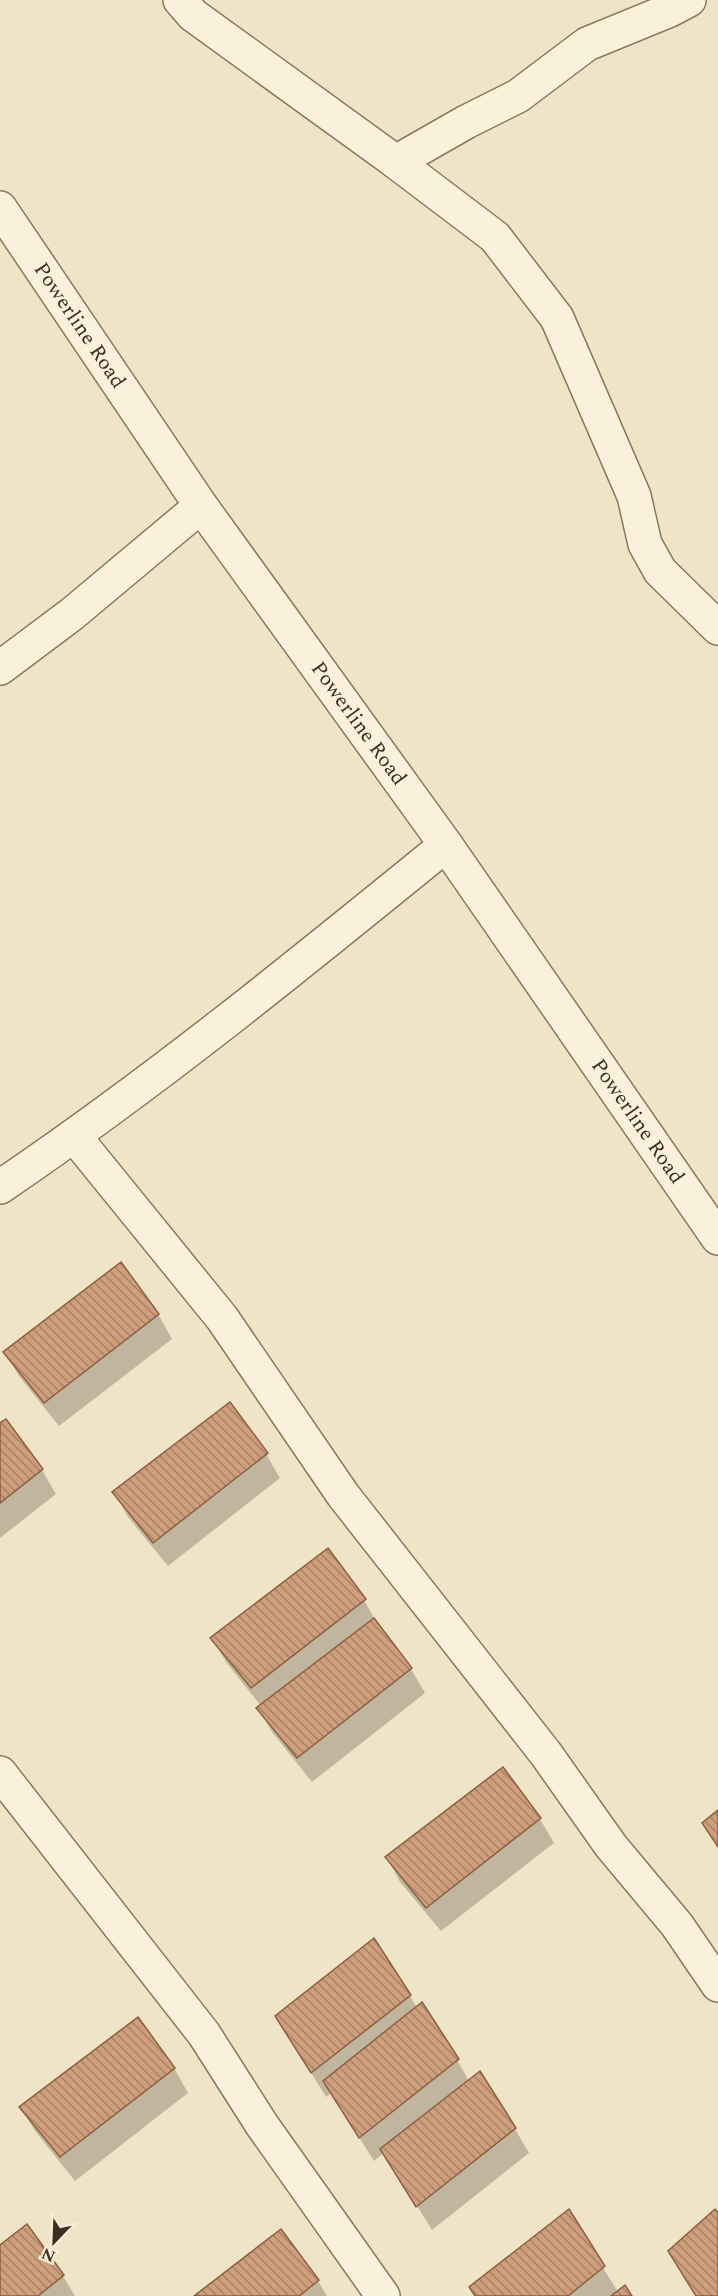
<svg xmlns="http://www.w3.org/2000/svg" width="718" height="2296" viewBox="0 0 718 2296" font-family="Spectral,serif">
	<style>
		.shadow { fill: #0003 }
		.building { fill: url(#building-back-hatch); stroke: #8d5f41; stroke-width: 1.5 }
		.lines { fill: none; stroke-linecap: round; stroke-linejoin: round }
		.street-casing { stroke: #8d765c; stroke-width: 36 }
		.street { stroke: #faf1dc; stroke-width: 33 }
		.labels { text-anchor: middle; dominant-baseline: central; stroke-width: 4.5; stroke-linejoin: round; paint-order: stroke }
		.street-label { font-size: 21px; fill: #3d2e20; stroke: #f7eed8 }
	</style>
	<defs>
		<pattern id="building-back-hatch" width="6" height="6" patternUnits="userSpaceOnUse" patternTransform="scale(1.5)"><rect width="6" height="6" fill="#cf9f7d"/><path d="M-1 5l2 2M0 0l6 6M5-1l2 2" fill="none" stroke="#a98266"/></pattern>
	</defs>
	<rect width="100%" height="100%" fill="#f0e4c8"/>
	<path class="shadow" d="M158,1314L172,1339L59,1426L19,1376L5,1352Z
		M5,1421L42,1470L56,1494L0,1538V1425Z
		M266,1454L280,1478L168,1566L128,1517L114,1492Z
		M364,1600L378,1625L411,1669L425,1693L312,1782L272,1732L258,1708L261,1706L226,1662L212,1638Z
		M540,1819L554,1843L441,1931L400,1882L387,1857Z
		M410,1996L417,2008L457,2060L469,2081L515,2129L529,2153L432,2230L384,2153L374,2161L331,2093L326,2097L291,2040Z
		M174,2068L188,2093L75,2181L35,2131L21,2107Z
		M568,2211L618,2292L630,2296H476Z
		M27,2226L63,2276L75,2296H0V2246Z
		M318,2281L327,2296H196Z"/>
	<path class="building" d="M121,1262L159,1314L44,1403L3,1352Z
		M230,1402L268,1453L153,1543L112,1492Z
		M6,1419L43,1469L0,1503V1423Z
		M328,1548L366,1599L251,1688L210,1638Z
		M374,1618L412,1668L297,1758L256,1708Z
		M503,1767L541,1818L426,1908L385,1857Z
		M718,1810V1847L702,1823Z
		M374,1938L411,1995L311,2073L275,2016Z
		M422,2002L459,2059L359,2138L323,2081Z
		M138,2017L175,2068L60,2157L19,2107Z
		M480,2071L516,2128L416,2207L380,2149Z
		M569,2209L605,2266L568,2296H475L469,2287Z
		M715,2209L718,2213V2296H696L668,2251Z
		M27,2224L64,2275L38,2296H0V2245Z
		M281,2229L319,2280L299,2296H194Z
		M625,2285L632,2296H611Z"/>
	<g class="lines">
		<g class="street-casing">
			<g id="street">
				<path d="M180,0L193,15L396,162L466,122L518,96L587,44L670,10L689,0"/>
				<path d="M396,162L495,237L557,318L634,496L645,544L660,571L718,628"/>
				<path id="s1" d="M0,208L201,506L446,845L718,1238"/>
				<path d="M0,668L72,614L201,506"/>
				<path d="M75,1137L222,1318L343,1495L546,1754L611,1846L677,1925L718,1985"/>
				<path d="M0,1187C155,1082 301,963 446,845"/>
				<path d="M0,1773L204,2034L262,2125L383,2296"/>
			</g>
		</g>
		<use href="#street" class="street"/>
	</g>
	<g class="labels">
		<g class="street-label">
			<text stroke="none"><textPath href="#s1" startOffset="142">Powerline Road</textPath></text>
			<text stroke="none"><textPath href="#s1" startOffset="628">Powerline Road</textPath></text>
			<text stroke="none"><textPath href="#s1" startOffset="1114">Powerline Road</textPath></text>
		</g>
	</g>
	<g transform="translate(54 2242) rotate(203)" stroke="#f7eed8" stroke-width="4.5" paint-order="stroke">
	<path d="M0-4.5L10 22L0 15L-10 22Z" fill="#3d2e20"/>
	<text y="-9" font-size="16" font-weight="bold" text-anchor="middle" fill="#3d2e20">N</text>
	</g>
</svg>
